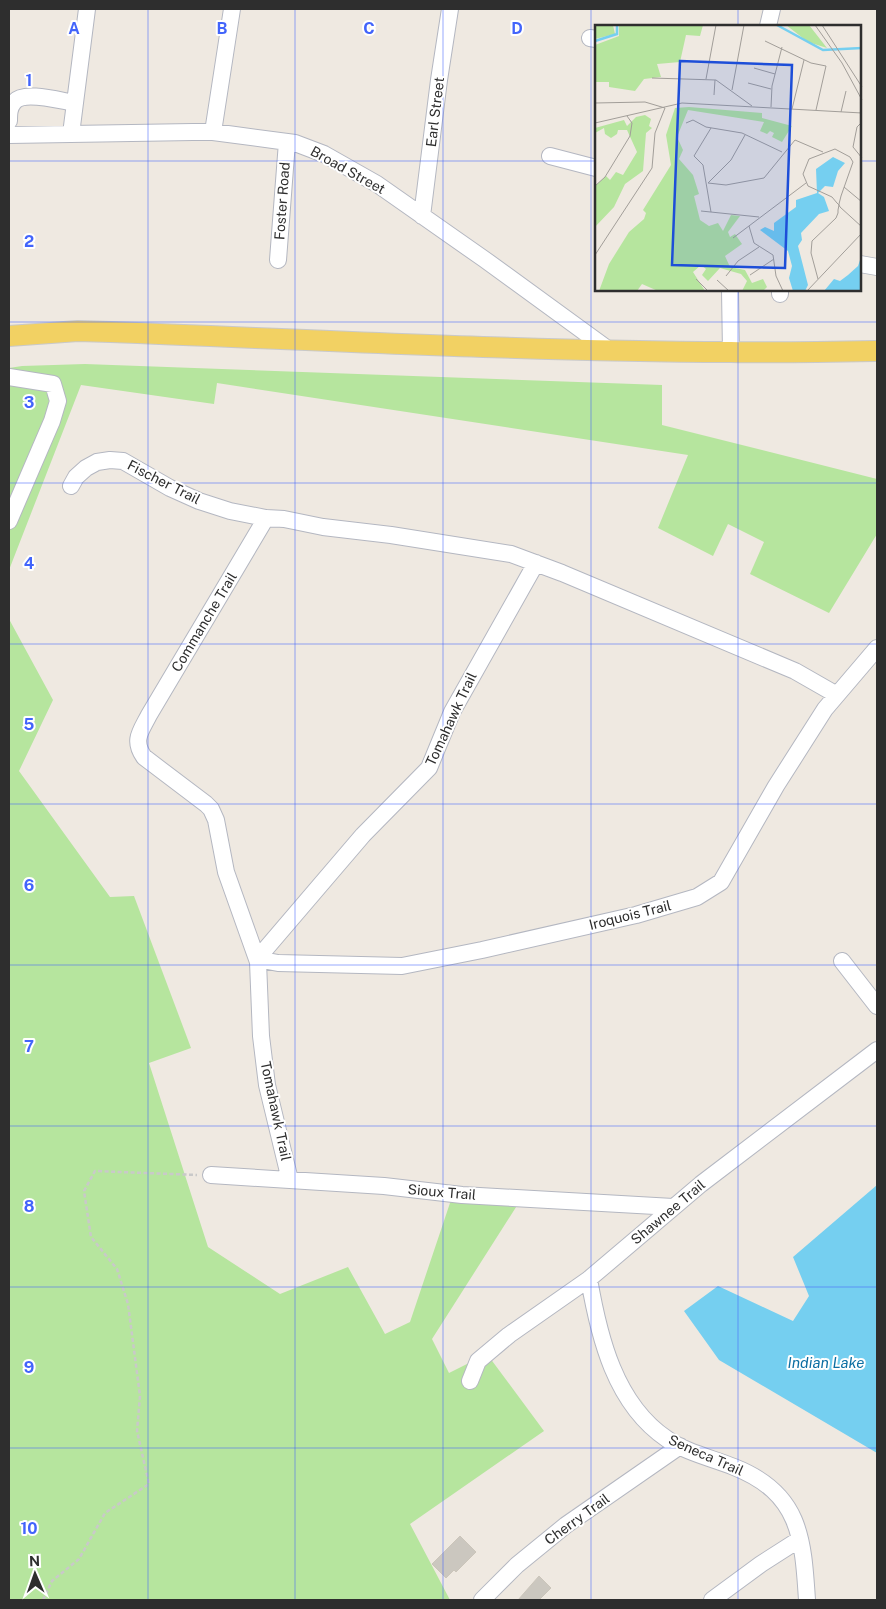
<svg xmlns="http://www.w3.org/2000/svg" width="886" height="1609" viewBox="0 0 886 1609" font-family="'Public Sans',sans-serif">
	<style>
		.green { fill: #b6e59e }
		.water { fill: #75cff0 }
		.building { fill: #cbc7bf; stroke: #cbc5ba }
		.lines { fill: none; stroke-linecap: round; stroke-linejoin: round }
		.minor-casing { stroke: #b4b7c1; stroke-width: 18 }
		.major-casing { stroke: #c9c9c9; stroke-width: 22 }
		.path { stroke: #c9c9c9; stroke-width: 2.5; stroke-dasharray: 4 2.5; stroke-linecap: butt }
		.minor { stroke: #fff; stroke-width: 16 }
		.major { stroke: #f2d163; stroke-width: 20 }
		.grid { fill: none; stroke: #4264fb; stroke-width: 1; stroke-opacity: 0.55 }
		.labels { text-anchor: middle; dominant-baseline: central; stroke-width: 4; stroke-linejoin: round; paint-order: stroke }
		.street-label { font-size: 14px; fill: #2e2e2e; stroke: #fff }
		.water-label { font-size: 15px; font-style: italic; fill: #0d6fa3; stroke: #fff }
		.inset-river { fill: none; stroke: #75cff0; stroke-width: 2.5 }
		.inset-road { fill: none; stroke: #a29e99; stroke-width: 1 }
		.view { fill: #1d4ed8; fill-opacity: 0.15; stroke: #1d4ed8; stroke-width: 2.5 }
		.inset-edge { fill: none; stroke: #2e2e2e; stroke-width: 2.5 }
		.grid-label { font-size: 16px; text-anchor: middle; font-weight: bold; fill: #4264fb; stroke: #fff; stroke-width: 4; stroke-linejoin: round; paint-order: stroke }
	</style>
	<rect width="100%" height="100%" fill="#efe9e1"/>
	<path class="green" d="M85,364L662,385V425L877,479V534L829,613L750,574L764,542L728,524L713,556L658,528L688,455L217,383L214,404L81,385L9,570V368L22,366Z
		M9,619L53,700L19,771L110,897L134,896L191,1048L149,1063L208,1247L280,1294L348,1267L385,1334L410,1322L451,1200L518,1204L432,1339L449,1373L487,1354L544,1431L410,1524L450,1600H9Z"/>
	<path class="water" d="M877,1185V1453L719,1360L684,1311L718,1286L793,1321L809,1296L793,1257Z"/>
	<path class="building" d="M460,1536L476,1552L456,1572L454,1570L446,1578L432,1564Z
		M539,1576L551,1588L539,1600H518Z"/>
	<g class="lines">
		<g class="minor-casing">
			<path id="minor" d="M768,26L772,9
				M590,38L596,39
				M9,121C9,114 9,108 14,102C24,90 61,101 75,103
				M213,132L232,9
				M71,134L87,9
				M9,135L193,132H213L295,143L324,154L377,184L484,259L609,350
				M550,156L596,168
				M422,216L439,80L450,9
				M278,260L287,142
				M860,264L877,267
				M730,290L731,352
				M780,290V294
				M9,377L53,384L58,401L52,421L9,521
				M71,486L76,477L86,468L97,462L110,460L123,461L170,488L199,501L230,511L266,518L284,519L323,527L391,535L511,554L562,573L795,671L837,695
				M266,518L149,715C141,731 132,740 144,757L206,804L211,809L216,820L226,872L258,962L261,1036L267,1085L290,1180
				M257,959L278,963L402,966L482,950L636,915L697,897L721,882L776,786L825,709L877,648
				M257,959L363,835L429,768L452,712L536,563
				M842,961L877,1006
				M211,1175L384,1186L462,1195L673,1207
				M589,1279C599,1337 615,1404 667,1439C687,1453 712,1458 734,1467C800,1493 803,1537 807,1600
				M470,1381L478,1361L509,1335L589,1279L701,1184L877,1050
				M482,1600L517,1565L566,1525L680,1446
				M712,1600L761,1564L800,1539"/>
		</g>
		<g class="major-casing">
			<path id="major" d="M9,336L78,331L111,332C318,340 524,351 731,352C780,353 828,352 877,351"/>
		</g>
		<path class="path" d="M43,1600L52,1581L79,1559L105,1513L149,1484L137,1431L140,1396L128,1304L117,1269L91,1237L84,1191L95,1171L197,1175"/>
		<use href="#minor" class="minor"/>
		<use href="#major" class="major"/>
	</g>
	<path class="grid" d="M148,9V1600M295,9V1600M443,9V1600M591,9V1600M738,9V26M9,161H596M860,161H877M738,290V1600M9,322H877M9,483H877M9,644H877M9,804H877M9,965H877M9,1126H877M9,1287H877M9,1448H877"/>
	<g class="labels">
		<g class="street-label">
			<text transform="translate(435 112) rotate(-83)">Earl Street</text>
			<text transform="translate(348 170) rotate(29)">Broad Street</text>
			<text transform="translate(282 201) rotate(-86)">Foster Road</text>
			<text transform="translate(164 482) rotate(27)">Fischer Trail</text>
			<text transform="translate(204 622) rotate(-59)">Commanche Trail</text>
			<text transform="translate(451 719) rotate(-65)">Tomahawk Trail</text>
			<text transform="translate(630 915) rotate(-14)">Iroquois Trail</text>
			<text transform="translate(276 1111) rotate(78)">Tomahawk Trail</text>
			<text transform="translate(442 1192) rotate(5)">Sioux Trail</text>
			<text transform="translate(668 1212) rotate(-40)">Shawnee Trail</text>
			<text transform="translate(706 1455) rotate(24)">Seneca Trail</text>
			<text transform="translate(577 1519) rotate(-36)">Cherry Trail</text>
		</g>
		<g class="water-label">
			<text x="826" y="1362">Indian Lake</text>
		</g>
	</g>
	<g transform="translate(595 25)">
		<rect width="266" height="266" fill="#efe9e1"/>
		<path d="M0,0H18L20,9L0,14ZM24,0H108L105,11L91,10L85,37L62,39L66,52L49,54L40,66L14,62V57H0V20L24,11ZM191,0H214L232,23L213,17ZM94,82L167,88V93L197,101L187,117L177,112L179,108L175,106L172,109L165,106L169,97L93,85L82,112L88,125L84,134L98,150L104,169L99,171L105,195L114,201L123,198L128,206L136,190L145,191L133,207L135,212L140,209L147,219L130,231L135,242L150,245L157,258L168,254L172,262L168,266H147L152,256L146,249L125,243L113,256L107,250L111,244L106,240L98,247L110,266H63L47,259L42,266H4L14,239L34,207L49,194L51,188L48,185L76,140L71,110L80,83ZM50,90L56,94L54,101L57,103L51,108L48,146L30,159L19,182L0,202V161L11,151L15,155L21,147L28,150L42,127L32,105H23L22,109L16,113L10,109L9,103L0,108V103L29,95L32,101L41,92Z" fill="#b6e59e"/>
		<path d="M238,132L250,138L243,146L238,162L230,161L223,168L229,172L234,186L224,189L206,208L207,215L203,221L213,260L210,266H198L194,253L197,241L193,226L165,205L170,202L179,206V198L201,182V175L222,168L221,144ZM266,232V266H229L239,254L245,256L253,250L263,241Z" fill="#75cff0"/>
		<path class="inset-river" d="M182,0L228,25L267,23M0,16L22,9V0"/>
		<path class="inset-road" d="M220,0L247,38L267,75M227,0L267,62M170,16L216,38L231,41L221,85M159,43L180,49M57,53L121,55L157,81M111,54L121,0M153,58L176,64M137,65L149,0M119,70L120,55M0,78L50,77L70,83L60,108L57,143L0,230M176,82L177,61L187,22M197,84L209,35M246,87L251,66M267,97L262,102L258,122L267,133M0,98L87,78L267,88M91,98L98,95L111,102L147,108L187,127M116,103L99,131L108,140L116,187M113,158L131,160L169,153L200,115L228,127M113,158L136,135L150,110M0,161L10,152L35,111L37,98L32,91M249,162L267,177M106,186L164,192M154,201L159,218L178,230L181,251L188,266M138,213L211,158M155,250L179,234M131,251L143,236L164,222M101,254L113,266M223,254L216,228L217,216L241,193L243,188V185L244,180V179L246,171L258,137L255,132L240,124L214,134L208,149L213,161L237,172L242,178L244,180L245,182L267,202M122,255L134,266M212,266L267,208"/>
		<path class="view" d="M85,36L197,40L190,243L77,240Z"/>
		<rect width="266" height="266" class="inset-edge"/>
	</g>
	<g class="grid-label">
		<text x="74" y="34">A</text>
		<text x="222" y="34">B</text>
		<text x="369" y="34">C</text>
		<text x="517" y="34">D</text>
		<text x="29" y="86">1</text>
		<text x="29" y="247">2</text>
		<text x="29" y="408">3</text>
		<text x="29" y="569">4</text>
		<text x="29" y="730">5</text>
		<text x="29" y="891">6</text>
		<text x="29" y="1052">7</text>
		<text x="29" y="1212">8</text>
		<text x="29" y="1373">9</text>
		<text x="29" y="1534">10</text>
	</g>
	<rect width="886" height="1609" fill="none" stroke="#2e2e2e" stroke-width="20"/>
	<g transform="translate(35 1574) rotate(358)" stroke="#ffffff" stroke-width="4" paint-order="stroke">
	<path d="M0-4L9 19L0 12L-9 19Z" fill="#2e2e2e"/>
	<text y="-8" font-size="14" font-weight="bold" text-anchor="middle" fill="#2e2e2e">N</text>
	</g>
</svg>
